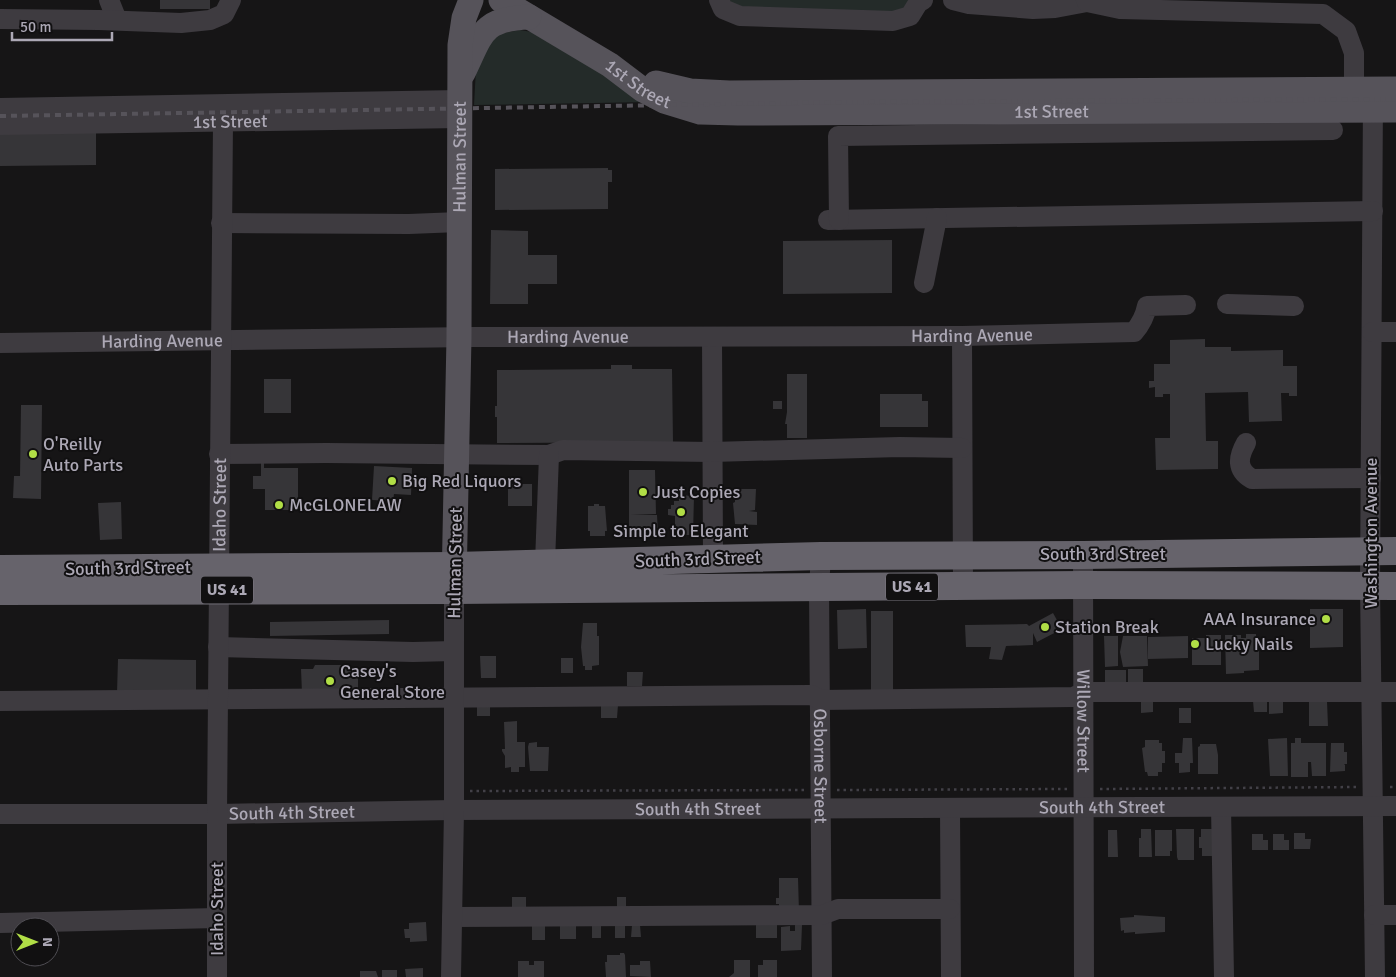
<svg xmlns="http://www.w3.org/2000/svg" width="1396" height="977" viewBox="0 0 1396 977" font-family="Signika,sans-serif">
	<style>
		.green { fill: #242b29 }
		.building { fill: #363538 }
		.lines { fill: none; stroke-linecap: round; stroke-linejoin: round }
		.path { stroke: #424047; stroke-width: 2.5; stroke-dasharray: 2.5 4; stroke-linecap: butt }
		.minor { stroke: #3e3b40; stroke-width: 20 }
		.major { stroke: #56535a; stroke-width: 25 }
		.highway { stroke: #66636b; stroke-width: 28 }
		.rail { stroke: #56535a; stroke-width: 4; stroke-dasharray: 6 5; stroke-linecap: butt }
		.poi-dot { fill: #b1de46; stroke: #111011; stroke-width: 2 }
		.labels { text-anchor: middle; dominant-baseline: central; stroke-width: 4; stroke-linejoin: round; paint-order: stroke }
		.shield { fill: #111011; stroke: #7e7a84; stroke-width: 1 }
		.shield-label { font-size: 16px; font-weight: bold; fill: #aca8b5 }
		.street-label { font-size: 18px; fill: #aca8b5; stroke: #111011 }
		.poi-label { font-size: 18px; fill: #aca8b5; stroke: #111011; text-anchor: start }
	</style>
	<rect width="100%" height="100%" fill="#161516"/>
	<path class="green" d="M727,0H910L908,9L899,11L741,12Z
		M520,30L532,32L651,102L474,105L476,68L493,35Z"/>
	<path class="building" d="M160,0H210V9H160Z
		M96,130V165L0,166V131Z
		M608,168V170H612V182H608V209L495,210V169Z
		M491,230L528,231V255H557V284H528V304H490Z
		M892,240V293L783,294V241Z
		M1205,339V347H1231V351L1283,350V366H1297V396H1289V393H1281L1282,421L1249,422L1248,392L1205,393L1206,441H1218V469L1156,470L1155,438H1170V394H1163V397H1155V387L1149,388V381H1154V364H1170V340Z
		M611,365H632V369H672L673,442L497,443V417H495V406H497V370L611,369Z
		M787,374H807V438H787V424H785L787,412Z
		M264,379H291V413H264Z
		M880,394H922V401H928V427H880Z
		M773,401H782V409H773Z
		M21,405H42L41,499L13,498L14,476H20Z
		M261,462H264V468H298V510H265V489H253V476H261Z
		M374,466L412,468L411,495L394,494L393,501L372,500Z
		M629,470H655L656,514L631,515H657L658,534L629,535Z
		M508,484H532V506H508Z
		M735,489H756L755,510L749,511L757,512V525L735,524L733,503L735,502Z
		M679,495L694,496L693,535H675V516L668,515V509H671V505H674V501H679Z
		M121,502L122,539L100,540L98,503Z
		M594,504H599V506H605L607,531H605V536H590V531H588V506H594Z
		M866,609L867,648L838,649L837,610Z
		M1310,609H1343V647L1310,648Z
		M871,611H893V695H871Z
		M1053,613L1062,629L1037,642L1033,633V645L1006,646L1002,660L989,659L991,647H966L965,625L1027,624L1029,626Z
		M389,620V634L270,636V622Z
		M583,623H597V636H599V665L592,666V670H585V666H583L581,647Z
		M1246,634H1256V639H1259V670L1244,671V673L1226,674L1225,635H1241V638H1246Z
		M1206,635H1221V665H1192V638H1206Z
		M1104,636H1118V666L1105,667Z
		M1123,636H1147L1148,666L1123,667L1120,652Z
		M1188,636V658L1148,659V637Z
		M480,656H496V678H481Z
		M561,658H573V673H561Z
		M118,659L196,660V693H117Z
		M315,665H341L346,668H358V692L302,693L301,669H313Z
		M1128,669H1143V686H1128Z
		M1105,670H1126V688H1105Z
		M627,672H643L642,686H627Z
		M1153,698V712L1141,713V699Z
		M1283,700V713L1269,714V701Z
		M1253,701H1267V712H1254Z
		M1309,701H1327L1328,726H1309Z
		M477,702H490V716H477Z
		M601,705H618L617,718H601Z
		M1179,708H1191V723H1179Z
		M517,721V742H525V767H519V772H511V767L505,768V756L502,751V749H505L504,722Z
		M1183,738H1192L1193,763H1190V772L1179,773V763H1175V753H1182Z
		M1287,738L1288,776H1270L1268,739Z
		M1295,738H1301V743H1326V776H1312L1311,762H1308V777H1291V743H1295Z
		M1145,740H1159V743H1162V751H1165V763H1162V772H1158V776H1148L1147,772H1145L1142,748L1145,747Z
		M537,742V747H549L548,771H530L528,747L529,743Z
		M1331,743H1344V752H1347V764H1344L1345,765V771L1330,772Z
		M1200,744H1216L1218,755V774H1198V747L1200,746Z
		M1141,829H1151L1152,857H1139V838H1141Z
		M1176,829H1194V860H1178L1177,857Z
		M1201,829H1216L1213,856H1202V848H1199V837H1201Z
		M1108,830H1117L1118,857H1108Z
		M1155,830H1172V851H1170V856H1155Z
		M1294,833H1305V839H1311L1310,849H1294Z
		M1252,834H1263V840H1268V850H1252Z
		M1273,834H1284V840H1289V850H1273Z
		M779,878H798L799,912H779V904H776V898H779Z
		M512,897H526V911H512Z
		M617,897H626V909H617Z
		M1134,915L1165,917V932L1135,934V932L1124,933V930L1121,931L1120,918L1134,917Z
		M426,922L427,941L410,942V938H405L404,929H409V923Z
		M532,925H545V940H532Z
		M560,925H576V939H560Z
		M592,925H601V938H592Z
		M615,925H625V938H615Z
		M632,925H640L641,937H631Z
		M756,925H777V938H756Z
		M795,925H802L801,950L781,951V927L790,926V931H795Z
		M620,953H624L625,955L626,977H606L605,962H607V955H620Z
		M734,960H750V977H729L734,973Z
		M763,960H777V977H758V965H763Z
		M518,961H529V965H534V961H544V977H518Z
		M640,961H650L651,977L630,976V965H640Z
		M423,968V977H406L405,969Z
		M382,970H397V977H382Z
		M360,971H376L378,977H360Z"/>
	<g class="lines">
		<path class="path" d="M1390,787H1396
			M1100,789L1357,787
			M837,790L1067,789
			M470,791L804,790"/>
		<g class="minor">
			<path d="M109,0L117,20"/>
			<path d="M719,0L723,9L740,16L893,21L910,16L918,3L923,0"/>
			<path d="M953,0L969,4L1033,9L1055,8L1087,2"/>
			<path d="M1086,0L1087,2L1120,9L1323,14L1346,31L1354,53V89"/>
			<path d="M0,19L99,20L181,23L210,20L224,14L231,0"/>
			<path d="M1373,97L1370,586L1375,977"/>
			<path d="M0,108L460,100"/>
			<path id="s1" d="M0,125L460,118"/>
			<path d="M828,220L1373,211"/>
			<path d="M839,220L838,136L1333,130"/>
			<path d="M221,223L409,224L459,222"/>
			<path d="M924,283L937,218"/>
			<path d="M1227,304L1294,306"/>
			<path d="M1372,332H1396"/>
			<path d="M962,336L963,587"/>
			<path d="M712,337L713,559"/>
			<path id="s2" d="M0,343L474,337L962,336L1134,332C1142,323 1145,316 1147,306L1186,305"/>
			<path d="M1246,443C1238,457 1236,470 1252,479L1371,478"/>
			<path d="M219,454L326,453L549,455L563,450L712,452L900,447L962,448"/>
			<path id="s3" d="M1083,555L1084,977"/>
			<path id="s4" d="M821,556L819,587L822,977"/>
			<path d="M545,563L549,455"/>
			<path d="M218,647L413,652L454,651"/>
			<path d="M0,701L812,695L820,700L1073,697L1084,692H1396"/>
			<path d="M1221,807L1224,977"/>
			<path d="M950,809L951,977"/>
			<path id="s5" d="M0,814H217L454,810L1396,806"/>
			<path d="M1374,915H1396"/>
			<path d="M452,917L822,915L838,909H950"/>
			<path d="M0,923L217,918"/>
			<path id="s6" d="M217,977V814L223,122"/>
			<path d="M451,977L454,810V590"/>
		</g>
		<g class="major">
			<path id="s7" d="M501,0L610,65L643,90L664,101L700,112L738,113L1396,110"/>
			<path d="M463,73C482,34 481,19 529,17"/>
			<path d="M656,83L690,91L729,93L1396,89"/>
			<path id="s8" d="M454,585L459,337L460,45L464,18L471,0"/>
		</g>
		<path class="highway" d="M0,569L455,566L821,556L1083,555L1396,551
			M0,591L454,590L1084,585L1396,586"/>
		<path class="rail" d="M0,116L849,102L1396,99"/>
	</g>
	<g class="poi-dot">
		<circle cx="33" cy="454" r="5"/>
		<circle cx="392" cy="481" r="5"/>
		<circle cx="643" cy="492" r="5"/>
		<circle cx="279" cy="505" r="5"/>
		<circle cx="681" cy="512" r="5"/>
		<circle cx="1326" cy="619" r="5"/>
		<circle cx="1045" cy="627" r="5"/>
		<circle cx="1195" cy="644" r="5"/>
		<circle cx="330" cy="681" r="5"/>
	</g>
	<g class="labels">
		<g class="shield">
			<rect x="886" y="573.5" width="52" height="27" rx="4"/>
			<rect x="201" y="576.5" width="52" height="27" rx="4"/>
		</g>
		<g class="shield-label">
			<text x="912" y="587">US 41</text>
			<text x="227" y="590">US 41</text>
		</g>
		<g class="street-label">
			<text stroke="none"><textPath href="#s7" startOffset="161">1st Street</textPath></text>
			<text stroke="none"><textPath href="#s7" startOffset="581">1st Street</textPath></text>
			<text stroke="none"><textPath href="#s1" startOffset="230">1st Street</textPath></text>
			<text stroke="none"><textPath href="#s8" startOffset="428">Hulman Street</textPath></text>
			<text stroke="none"><textPath href="#s2" startOffset="972">Harding Avenue</textPath></text>
			<text stroke="none"><textPath href="#s2" startOffset="568">Harding Avenue</textPath></text>
			<text stroke="none"><textPath href="#s2" startOffset="162">Harding Avenue</textPath></text>
			<text stroke="none"><textPath href="#s6" startOffset="472">Idaho Street</textPath></text>
			<text transform="translate(1371 533) rotate(-90)">Washington Avenue</text>
			<text x="1103" y="554">South 3rd Street</text>
			<text transform="translate(698 559) rotate(-2)">South 3rd Street</text>
			<text transform="translate(455 563) rotate(-89)">Hulman Street</text>
			<text transform="translate(128 568) rotate(-1)">South 3rd Street</text>
			<text stroke="none"><textPath href="#s3" startOffset="166">Willow Street</textPath></text>
			<text stroke="none"><textPath href="#s4" startOffset="210">Osborne Street</textPath></text>
			<text stroke="none"><textPath href="#s5" startOffset="1102">South 4th Street</textPath></text>
			<text stroke="none"><textPath href="#s5" startOffset="698">South 4th Street</textPath></text>
			<text stroke="none"><textPath href="#s5" startOffset="292">South 4th Street</textPath></text>
			<text transform="translate(217 909) rotate(-90)">Idaho Street</text>
		</g>
		<g class="poi-label">
			<text x="43" y="444">O'Reilly<tspan x="43" dy="21">Auto Parts</tspan></text>
			<text x="402" y="481">Big Red Liquors</text>
			<text x="653" y="492">Just Copies</text>
			<text x="289" y="505">McGLONELAW</text>
			<text x="681" y="531" text-anchor="middle">Simple to Elegant</text>
			<text x="1316" y="619" text-anchor="end">AAA Insurance</text>
			<text x="1055" y="627">Station Break</text>
			<text x="1205" y="644">Lucky Nails</text>
			<text x="340" y="671">Casey's<tspan x="340" dy="21">General Store</tspan></text>
		</g>
	</g>
	<g transform="translate(35 942) rotate(90)"><circle r="24" fill="#111011" stroke="#4f4d53"/>
	<path d="M0-4L9 19L0 12L-9 19Z" fill="#b1de46"/>
	<text y="-8" font-size="14" font-weight="bold" text-anchor="middle" fill="#aca8b5">N</text>
	</g>
	<path d="M12 32v8h100v-8" fill="none" stroke="#aca8b5" stroke-width="2.5"/>
	<text x="20" y="32" font-size="15" fill="#aca8b5" stroke="#111011" stroke-width="4" paint-order="stroke">50 m</text>
</svg>
